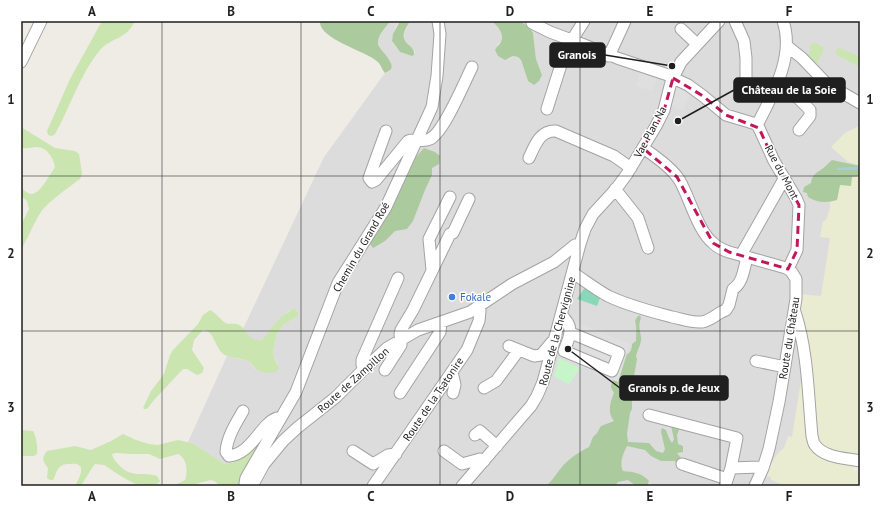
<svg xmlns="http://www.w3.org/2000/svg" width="881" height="507" viewBox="0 0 881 507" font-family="'PT Sans',sans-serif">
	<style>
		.residential { fill: #dddcdc }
		.farmland { fill: #eaecd2 }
		.grass { fill: #cae5b0 }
		.forest { fill: #abcb9e }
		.park { fill: #c6f5ca }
		.pitch { fill: #8ad8ba }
		.parking { fill: #dfdfdf }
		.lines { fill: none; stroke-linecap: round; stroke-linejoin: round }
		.stream { stroke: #a9ced9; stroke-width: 2.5 }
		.minor-casing { stroke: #a3a3a3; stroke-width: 13 }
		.minor { stroke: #fff; stroke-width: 11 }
		.marked { fill: none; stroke: #c2185b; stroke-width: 3; stroke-dasharray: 8 5; stroke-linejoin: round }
		.grid { fill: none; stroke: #1f1f1f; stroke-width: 1; stroke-opacity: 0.55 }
		.shop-dot { fill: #3f7fe0; stroke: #fff; stroke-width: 1.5 }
		.labels { text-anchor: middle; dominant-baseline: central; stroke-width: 3; stroke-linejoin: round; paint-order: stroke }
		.street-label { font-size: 11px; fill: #1f1f1f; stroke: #fff }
		.shop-label { font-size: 11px; fill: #366cbe; stroke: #fff; text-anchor: start }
		.leader { fill: none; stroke: #1f1f1f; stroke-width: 1.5 }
		.callout-dot { fill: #1f1f1f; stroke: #fff; stroke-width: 1.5 }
		.callout { fill: #1f1f1f; stroke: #1f1f1f; stroke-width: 1.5 }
		.callout-label { font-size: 12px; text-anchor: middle; font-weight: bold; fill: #fff }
		.neatline { fill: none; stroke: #1f1f1f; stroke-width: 1.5 }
		.grid-label { font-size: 13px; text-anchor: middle; font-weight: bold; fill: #1f1f1f }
	</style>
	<rect width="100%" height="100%" fill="#efece6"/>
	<path class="residential" d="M390,21H400L396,26L392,41L395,46L400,52L412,56L414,55L415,52L404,39V34L410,21H492L500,30L502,36V41L497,45L509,59L513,56L518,57L521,60L528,81L542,75L536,59L533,33L530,28L520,21H860V184L820,486H239L244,475V455L230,464H225L192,443L188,442L227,356L249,361L255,369L278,364L273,355L274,346L277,334L283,325L298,316V312L295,309H292L287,312L262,340H253L243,329L324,157L385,73L389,72L391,62L379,47L377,42L380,35Z"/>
	<path class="farmland" d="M859,126L860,127V165L848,162L831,147L845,133Z
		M860,176V458L817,446L798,294L821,296L830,238L820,237L823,221L826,220L830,208V202L837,199L840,185L852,177Z
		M801,381H806L811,441L855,463L853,470L860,472V486H781V484L771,480V477L764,476L768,468L779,452L784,448L788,436L792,437Z"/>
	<path class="grass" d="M102,21H135C126,40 112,37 100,50C80,74 70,108 55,134L52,136L48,135L47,131L70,79Z
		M813,42L823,47L824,49L815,68L806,59L811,49L809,48Z
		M838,47L860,57V67L835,54Z
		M21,127L55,148L75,151L79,154L80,160L82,174L80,179C69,187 48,202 41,212C33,224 29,237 21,249V225L29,209L27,201L21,196V188C24,190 28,194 32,194C41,193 50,174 55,167C54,159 47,147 37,147C31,147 27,149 21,148Z
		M292,309H295L298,312V316L283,325L277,334L274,346L273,355L279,368L277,371C270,374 260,374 254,367C252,365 251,362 248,361C240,357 229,359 222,353C215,346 214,331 203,330L194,340L192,350L204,368L202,373L197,375L187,369H183L154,400L147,409H144L143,408L151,391L164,374L170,355L173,350L198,324L203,315L210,310C216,313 219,318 224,322C228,325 233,323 237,324C248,328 247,342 262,340L281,317Z
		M21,430L33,431C36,436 38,447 37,454L34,456H21Z
		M267,430L239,486H219L216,482L211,480L187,486H167L175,485L185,480C188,472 187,458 178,454L160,459L149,454H131L116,453L112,454C113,459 116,462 119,465C132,479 142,471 157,476L160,481C147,498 116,472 104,465L95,464L92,468L81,486H75C80,477 88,462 70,464C67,464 64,464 61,466C56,469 56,475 53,480H50L47,478L48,468C43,462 41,458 47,451L75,446L91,450L111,441L123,434L136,440L149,444L158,445L178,440L192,443L225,464C240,465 257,441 267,430Z"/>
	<path class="forest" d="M320,21H390C386,28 377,35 378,44C379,51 403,67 385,73C382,70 381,65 378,62C366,51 318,39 320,21Z
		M400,21H410C408,25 405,29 404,33C401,44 416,46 414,55L412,56L400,52L392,41L393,34Z
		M492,21H520L530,28L533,33L536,59L542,75L539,81L534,85L528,81L521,60L518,57L513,56L505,60L498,56L495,50C497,46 499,45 501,42C505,34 497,26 492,21Z
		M424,148L435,152L440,156L439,164L432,168V175L425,190L413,221L407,229L395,231L385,241L373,248L367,240L382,224L392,209L416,157Z
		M832,160L860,166V176L852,177L851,186L840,185L837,200C827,203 817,203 808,197L807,193L803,192L804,187L811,183C812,175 816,173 822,169C825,167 828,163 832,160Z
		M640,315L641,318C638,326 640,330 641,337C642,343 637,351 636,356L637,359L632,388V409L630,413L627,434L628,442L649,443L656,451L663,453L665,449L661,432L662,428L666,430L669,438L672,443L674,439L671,426L680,427L677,435L678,444L683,446V452L677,453L681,458L680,463H676L675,461H661L651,456L645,450L627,446C623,454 619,463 623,471C634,472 642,473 649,481L647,486H636L628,480L618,482L615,486H546C552,481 556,474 561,468C568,459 579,452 589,447L593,437L597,433L601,426L614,421C607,413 610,402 614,393L611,388V385L625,356C630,353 632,350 632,344L636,341C636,333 637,328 635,321L637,317Z"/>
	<path class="park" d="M559,358L580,368L569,384L554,377Z"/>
	<path class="pitch" d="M585,287L601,296L597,306L577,299Z"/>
	<path class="parking" d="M641,69L658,74L653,91L636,86Z
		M677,85L691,92L683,111L670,105Z
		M817,86L819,100L811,108L802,96L807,93V87Z
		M574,321L630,344L618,382L559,357L567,330Z"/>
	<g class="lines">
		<path class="stream" d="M838,169L860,168"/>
		<g class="minor-casing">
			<path id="minor" d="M735,21L744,41L746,58V86
				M532,23L550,32L577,42L617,58L674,77
				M681,29L697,44
				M572,40L584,21
				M787,46L802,58L827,84L860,103
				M609,56L625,21
				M21,62L41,21
				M673,78L688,85L703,96L726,115L756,124L759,128L774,161L796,198L799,205L797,250L788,269
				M774,90L797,97L810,110V116L799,130
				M547,109L565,52L574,41
				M757,125C773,94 795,56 783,21
				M386,131L369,178L372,182L376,180L408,141C415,138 422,143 430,139C444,132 464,83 472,67
				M643,148C655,156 673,169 680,181C690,199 698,231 713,243C718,248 723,250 729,252L786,268L791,271L796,279V299L779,402L769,449L763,468L755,486
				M529,158C535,145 540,130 556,131L614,156L631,168
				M615,189L638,218L648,248
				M741,255L784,179
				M432,270L429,239L450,197
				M573,273C584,280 597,290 608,296C629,306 650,311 672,317C682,319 692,323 702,322C712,320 717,313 726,310L729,305L733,289C743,283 744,268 747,257
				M795,312C808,352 808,394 812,436C813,439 813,443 815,445C824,458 846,458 860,461
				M561,315C575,327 570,336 564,351L612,371L619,353L571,333
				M509,346L534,356L541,355L552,342
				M756,361L785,367
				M364,368L362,365V360L398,278
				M385,370L401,345L400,334L401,330L413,310L450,234L453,233L469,199
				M452,372L455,385L453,393
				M484,388L496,381L519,350
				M400,393L440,332L441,323
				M243,411C236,423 227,437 226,452L229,456C253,453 260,424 277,418
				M649,415L737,438L731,468L725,486
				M475,435L480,431L497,446
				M353,451L373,464L388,455L396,454
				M444,451L462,464L480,459L484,461
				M682,464L727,479
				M731,468L760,467L763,468
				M246,486L245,483L246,478L296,392L338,283L386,207L432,107L437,76L440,34L438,21
				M252,486L264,464L283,441L297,428L336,397L363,370L387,348L418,330L470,312L512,284L554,262L575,245L580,244
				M373,486L467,350L479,321L480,311L479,307
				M462,486L531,406L537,396L543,382L580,244L585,229L593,214L616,189L627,174L656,126L664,110L671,82L681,62L719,21"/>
		</g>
		<use href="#minor" class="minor"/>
	</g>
	<path class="marked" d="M673,78L703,96L726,115L759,128L774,161L799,205L797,250L788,269L729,252L713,243L677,177L643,148L663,114Z"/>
	<path class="grid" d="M162,21V486M301,21V486M440,21V486M580,21V486M720,21V486M21,176H860M21,331H860"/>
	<circle class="shop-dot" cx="452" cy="297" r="4"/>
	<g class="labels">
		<g class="street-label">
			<text transform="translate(650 132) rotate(-62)">Vae Plan Na</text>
			<text transform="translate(782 172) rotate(62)">Rue du Mont</text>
			<text transform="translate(361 247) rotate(-60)">Chemin du Grand Roé</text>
			<text transform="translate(557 331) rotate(-75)">Route de la Chervignine</text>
			<text transform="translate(789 338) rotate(-81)">Route du Château</text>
			<text transform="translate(353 380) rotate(-42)">Route de Zampillon</text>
			<text transform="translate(433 399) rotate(-56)">Route de la Tsatonire</text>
		</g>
		<g class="shop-label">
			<text x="460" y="297">Fokale</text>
		</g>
	</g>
	<path class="leader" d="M672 66L605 55M678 121L734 90M568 349L620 388"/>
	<g class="callout-dot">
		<circle cx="672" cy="66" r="4"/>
		<circle cx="678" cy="121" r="4"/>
		<circle cx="568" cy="349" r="4"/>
	</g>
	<g class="callout">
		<rect x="550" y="43" width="55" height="24" rx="4"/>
		<rect x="734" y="78" width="111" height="24" rx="4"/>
		<rect x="620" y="376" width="108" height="24" rx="4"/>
	</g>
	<g class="callout-label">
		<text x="577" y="59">Granois</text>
		<text x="789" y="94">Château de la Soie</text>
		<text x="674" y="392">Granois p. de Jeux</text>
	</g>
	<rect width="881" height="507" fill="none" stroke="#ffffff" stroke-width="44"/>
	<rect x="22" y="22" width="837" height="463" class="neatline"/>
	<g class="grid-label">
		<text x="92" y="16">A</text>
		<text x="231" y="16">B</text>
		<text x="371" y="16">C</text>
		<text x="510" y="16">D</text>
		<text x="650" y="16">E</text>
		<text x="789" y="16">F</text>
		<text x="11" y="104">1</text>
		<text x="870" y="104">1</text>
		<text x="11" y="258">2</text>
		<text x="870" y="258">2</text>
		<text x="11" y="412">3</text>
		<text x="870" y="412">3</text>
		<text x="92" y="501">A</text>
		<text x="231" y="501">B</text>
		<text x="371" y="501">C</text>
		<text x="510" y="501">D</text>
		<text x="650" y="501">E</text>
		<text x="789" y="501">F</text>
	</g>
</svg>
